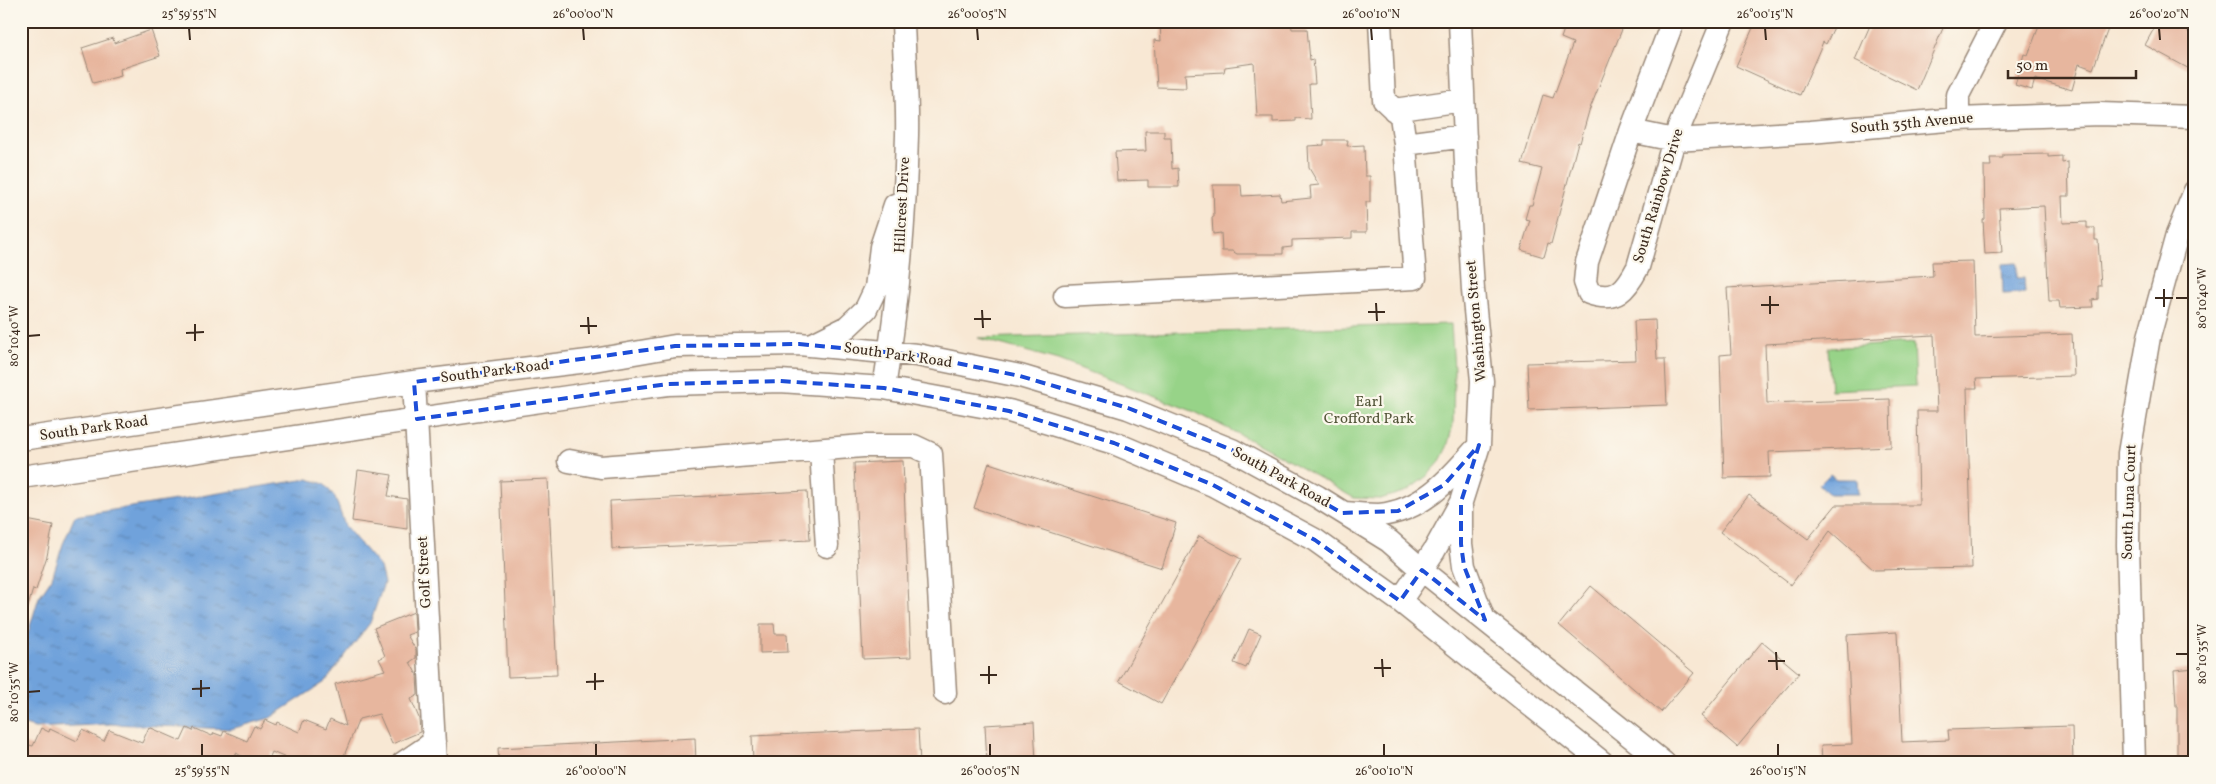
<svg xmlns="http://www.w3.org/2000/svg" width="2216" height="784" viewBox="0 0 2216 784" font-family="Vollkorn,serif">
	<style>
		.green { fill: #97d388; stroke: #697e53 }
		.water { fill: url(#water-ripples); stroke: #56667c }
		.building { fill: #e7b69e }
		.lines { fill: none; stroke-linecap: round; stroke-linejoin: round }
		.minor-casing { stroke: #9a8979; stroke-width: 25 }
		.minor { stroke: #fff; stroke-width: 22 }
		.marked { fill: none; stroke: #1d4ed8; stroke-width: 4; stroke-dasharray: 10 6; stroke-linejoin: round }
		.ticks { fill: none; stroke: #3b2a1e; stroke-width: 2 }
		.labels { text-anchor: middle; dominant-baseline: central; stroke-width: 4.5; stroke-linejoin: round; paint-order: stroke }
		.street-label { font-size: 15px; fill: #3b2a1e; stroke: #fbf7ec }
		.park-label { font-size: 15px; fill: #525438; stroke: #fbf7ec }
		.neatline { fill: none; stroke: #3b2a1e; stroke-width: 2 }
		.ticks-label { font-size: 12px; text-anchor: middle; fill: #3b2a1e }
	</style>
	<defs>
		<pattern id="water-ripples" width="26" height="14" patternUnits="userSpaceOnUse" patternTransform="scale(1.25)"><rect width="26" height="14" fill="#70a2db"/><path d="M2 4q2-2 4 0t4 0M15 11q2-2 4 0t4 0" fill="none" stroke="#5d84b1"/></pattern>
	</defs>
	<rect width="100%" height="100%" fill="#fbf7ec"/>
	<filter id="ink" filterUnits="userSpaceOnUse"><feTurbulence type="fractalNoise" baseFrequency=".02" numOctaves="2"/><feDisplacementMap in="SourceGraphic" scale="10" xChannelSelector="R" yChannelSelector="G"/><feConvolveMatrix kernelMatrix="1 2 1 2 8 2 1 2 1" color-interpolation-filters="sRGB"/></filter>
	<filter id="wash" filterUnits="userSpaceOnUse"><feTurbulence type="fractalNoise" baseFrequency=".0096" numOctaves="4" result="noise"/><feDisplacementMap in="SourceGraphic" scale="20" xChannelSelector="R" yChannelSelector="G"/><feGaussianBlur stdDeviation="1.12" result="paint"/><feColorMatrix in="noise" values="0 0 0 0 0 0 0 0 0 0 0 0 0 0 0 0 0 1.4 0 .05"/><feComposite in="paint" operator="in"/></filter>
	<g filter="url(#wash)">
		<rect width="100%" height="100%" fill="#f8e8d4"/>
		<path class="green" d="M1451,324L1454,369L1453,425L1447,447L1439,463L1427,476L1407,491L1380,499L1354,498L1266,448L1195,412L1058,360L978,338Z
			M1914,343L1916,386L1831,390L1828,348Z"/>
		<path class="water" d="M2017,263V278H2024L2025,293L2003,294L2002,264Z
			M1830,474L1836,479H1857L1858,494H1829L1819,485Z
			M308,479L324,484L335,497L345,526L380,567L384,583L370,623L325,682L270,718L231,729L111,724L35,728L21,724V675L24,646L39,597L52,578L63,544L75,516Z"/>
		<g id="blocks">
			<path class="building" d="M1231,21L1232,26L1291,22L1292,29H1307L1310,60L1313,59L1315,84H1309L1311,119L1296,118V121L1273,122V117H1257L1254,63L1225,67L1224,72L1185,74L1186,88L1157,87L1154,40L1161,41L1160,22Z
				M1567,21H1610L1623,27L1589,111L1580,143L1578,142L1551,244L1548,243L1544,257L1521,250L1530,220L1525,219L1529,205H1532L1542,169L1522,164L1543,95L1553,98L1573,43L1561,38Z
				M1756,21H1837L1826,44L1823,42L1800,95L1736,66Z
				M1872,21H1946L1917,90L1855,60Z
				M2041,21H2111L2093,69L2079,64L2072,90L2035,79L2032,90L2015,85L2024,54L2028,55Z
				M2158,21H2193L2188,32L2195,35V72L2145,45Z
				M151,30L160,56L120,69L121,76L93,83L82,48L113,38L114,43Z
				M1145,131H1164V137H1171L1172,169L1178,168L1179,187H1148V180L1117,181L1115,152L1146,151Z
				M1324,140H1348L1347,146L1364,145L1365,176H1370V202H1366L1367,232H1352V238L1292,240V247L1283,248V254H1237L1232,251H1222L1221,233L1213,234L1212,217H1214L1213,185H1241L1242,196L1280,194L1281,201L1311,198L1310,186L1319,185L1309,168L1308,146L1324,145Z
				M2048,154V157L2062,156V163L2068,162L2069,196H2062L2063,223L2087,222V228H2095V240H2098L2101,286H2098V299L2092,300L2093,307L2060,308L2059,301H2049L2044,206L1999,208L2002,253L1985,254L1983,220L1985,219L1984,166H1991L1990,158H2003V155Z
				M1973,261L1975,337L2072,334L2074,376L1976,379L1977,388H1967L1972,568L1874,570L1830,531L1791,585L1720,532L1749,495L1808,539L1836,505H1919L1917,411H1937L1934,335L1765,344L1767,403L1890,399L1891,447L1769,452L1770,477L1724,478L1720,355L1731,354L1727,288L1933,276L1932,262Z
				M1655,320L1657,359H1665L1667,405L1529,410L1527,363L1636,360L1634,321Z
				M903,461L911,657L863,659L854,463Z
				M989,463L1176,523L1162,568L974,508Z
				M358,470L392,475L388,496L407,499V529L352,521Z
				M548,479L557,675L508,677L500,481Z
				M807,491L810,540L612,549L610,501Z
				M21,519L53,525L47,556L36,590L33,589L25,617L21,616Z
				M1199,536L1241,559L1161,704L1119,681Z
				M1591,586L1694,673L1661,712L1559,625Z
				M414,612L415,632L407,635L416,650V658L410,662L417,675L418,695L411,699L419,718L420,732L392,744L379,714L359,719L341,763H297L272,752L267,763H254L236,753L232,763H211L196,756L193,763H21V743L33,746L41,728L49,732L50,728L77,741L83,730L104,741L109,730L142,743L149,727L181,741L187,728L193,731L194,728L212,736L214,733L222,736L224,731L247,741L254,726L260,729L265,720L276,725L277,722L299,732L304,720L326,729L330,719L346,726L335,684L385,670L379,659L385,656L374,628Z
				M760,624H774L775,634H787L788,652L760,653Z
				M1249,629L1261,634L1246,668L1234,663Z
				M1897,632L1902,742L1949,740L1948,730L2072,726L2073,763H1822L1821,745L1852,744L1847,635Z
				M1762,642L1799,673L1737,747L1701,716Z
				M2195,668V763H2177V706H2176L2174,670Z
				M1034,722L1036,763H987L985,725Z
				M918,729L920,763H753L752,736Z
				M695,738L696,763H499L498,748Z"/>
		</g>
	</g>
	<g filter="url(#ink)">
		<use href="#blocks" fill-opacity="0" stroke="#9a8979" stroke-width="1"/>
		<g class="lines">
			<g class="minor-casing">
				<path id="minor" d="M1673,21L1631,131L1587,262L1585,282L1589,293C1616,303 1626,290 1638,267L1674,140L1723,21
					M1394,110L1463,100
					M1958,119V95L1996,21
					M1631,131L1674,140L1810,132L1958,119L2100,114L2195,117
					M1405,144L1465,136
					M1065,296L1415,278L1405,144L1401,116L1384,100L1380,21
					M811,345L847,327L866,309L876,288L881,247L895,205
					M414,382L435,763
					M884,388C898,304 905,220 907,135C908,97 904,59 903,21
					M21,439L414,382L588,361L675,346L799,344L917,355L1020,376L1128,408L1232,450L1318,497L1389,541L1422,570L1664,763
					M821,450L827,546
					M569,461L601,467L863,446H914L931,454L945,693
					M21,477L589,394L668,384L780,381L884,388L1009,411L1114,443L1213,485L1315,540L1400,601L1603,763
					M1461,506V544L1464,566L1483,617
					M1344,513C1355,514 1368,515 1379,515C1421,511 1448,481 1474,451
					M1400,601L1434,551L1461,502L1479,445L1482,381L1473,290L1467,188L1460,21
					M403,763L434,742
					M2134,763L2128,545L2129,453L2149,337L2177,235L2195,191"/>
			</g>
			<use href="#minor" class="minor"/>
		</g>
	</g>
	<path class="marked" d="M799,344L917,355L1020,376L1128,408L1232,450L1342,513L1398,511L1444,485L1479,445L1461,502V544L1464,566L1485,620L1422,570L1400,601L1315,540L1213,485L1114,443L1009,411L884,388L780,381L668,384L417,419L414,382L675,346Z"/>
	<path class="ticks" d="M189,28L190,40M583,28L584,40M977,28L978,40M1371,28L1372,40M1765,28L1766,40M2159,28L2160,40M2164,289V307M1770,296V314M2155,298H2173M2176,298H2188M1376,303L1377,321M1761,305H1779M982,310L983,328M1368,312H1385M588,317L589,334M974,319H991M195,324V341M580,326H597M186,333L204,332M28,336L40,335M1776,652L1777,670M2176,654H2188M1382,659L1383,677M1768,661H1785M989,666V684M1374,668H1391M595,673V690M980,675H997M201,680V697M586,682L604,681M192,689L210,688M28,692L40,691M202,744V756M596,744V756M990,744V756M1384,744V756M1778,744V756"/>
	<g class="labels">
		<g class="street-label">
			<text transform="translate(1912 124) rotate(-5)">South 35th Avenue</text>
			<text transform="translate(1659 196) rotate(-73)">South Rainbow Drive</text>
			<text transform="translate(903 205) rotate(-87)">Hillcrest Drive</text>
			<text transform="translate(1477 321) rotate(-95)">Washington Street</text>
			<text transform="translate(898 356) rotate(8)">South Park Road</text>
			<text transform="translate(495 372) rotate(-7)">South Park Road</text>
			<text transform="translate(94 429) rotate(-8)">South Park Road</text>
			<text transform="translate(1281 478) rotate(29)">South Park Road</text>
			<text transform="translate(2130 502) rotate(-88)">South Luna Court</text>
			<text transform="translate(425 572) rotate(-93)">Golf Street</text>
		</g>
		<g class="park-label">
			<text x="1369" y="402">Earl<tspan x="1369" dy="17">Crofford Park</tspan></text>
		</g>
	</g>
	<rect width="2216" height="784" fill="none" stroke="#fbf7ec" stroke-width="55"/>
	<path d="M2008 70v8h128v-8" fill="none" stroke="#3b2a1e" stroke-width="2.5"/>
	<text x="2016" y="70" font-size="15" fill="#3b2a1e" stroke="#fbf7ec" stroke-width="4" paint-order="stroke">50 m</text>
	<rect x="28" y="28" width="2160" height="728" class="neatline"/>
	<g class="ticks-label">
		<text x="189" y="18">25°59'55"N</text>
		<text x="583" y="18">26°00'00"N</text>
		<text x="977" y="18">26°00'05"N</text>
		<text x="1371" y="18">26°00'10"N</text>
		<text x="1765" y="18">26°00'15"N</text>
		<text x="2159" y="18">26°00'20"N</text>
		<text transform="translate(2202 298) rotate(-90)" y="4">80°10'40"W</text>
		<text transform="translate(14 336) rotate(-90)" y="4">80°10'40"W</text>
		<text transform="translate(2202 654) rotate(-90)" y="4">80°10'35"W</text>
		<text transform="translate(14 692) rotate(-90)" y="4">80°10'35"W</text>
		<text x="202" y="775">25°59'55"N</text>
		<text x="596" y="775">26°00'00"N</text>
		<text x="990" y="775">26°00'05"N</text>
		<text x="1384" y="775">26°00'10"N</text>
		<text x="1778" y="775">26°00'15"N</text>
	</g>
</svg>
